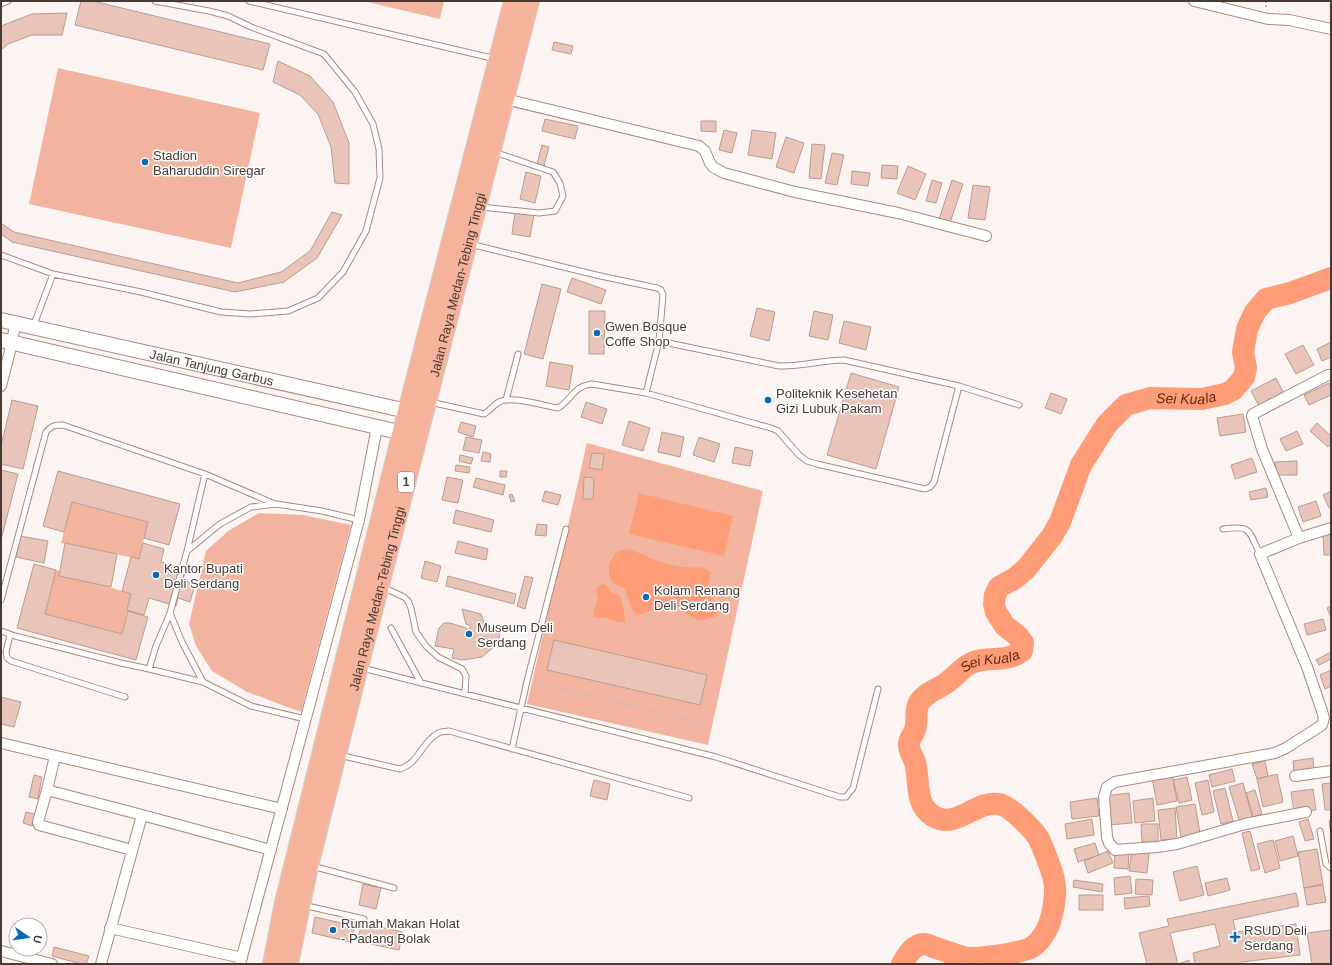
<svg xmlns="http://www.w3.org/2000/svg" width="1332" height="965" viewBox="0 0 1332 965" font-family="Arial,sans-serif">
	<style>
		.green { fill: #f2b49e }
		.water { fill: #ff9c78 }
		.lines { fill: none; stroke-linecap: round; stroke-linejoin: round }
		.river { stroke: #ff9c78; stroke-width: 22 }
		.building { fill: #e9c5b9; stroke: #bd9b8f }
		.lane-casing { stroke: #aa897d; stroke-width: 7 }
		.street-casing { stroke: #aa897d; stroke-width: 12 }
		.secondary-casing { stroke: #aa897d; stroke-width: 16 }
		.highway-casing { stroke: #d3cfce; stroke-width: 20 }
		.path { stroke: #c5bbb8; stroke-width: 2; stroke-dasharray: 2 2; stroke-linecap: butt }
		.lane { stroke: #fff; stroke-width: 5 }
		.street { stroke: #fff; stroke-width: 10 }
		.secondary { stroke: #fff; stroke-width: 14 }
		.highway { stroke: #f6b39c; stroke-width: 18 }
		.poi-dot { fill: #086ab6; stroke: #fff; stroke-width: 1.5 }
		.labels { text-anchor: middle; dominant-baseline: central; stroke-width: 3; stroke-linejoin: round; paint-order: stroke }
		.shield { fill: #fff; stroke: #7e7471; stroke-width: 1 }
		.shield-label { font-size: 12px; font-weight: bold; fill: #473934 }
		.poi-label { font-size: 13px; fill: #473934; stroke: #fff; text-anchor: start }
		.street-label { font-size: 13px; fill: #473934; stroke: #fff }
		.water-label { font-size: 14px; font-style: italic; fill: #64270f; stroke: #fff }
	</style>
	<rect width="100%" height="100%" fill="#fcf4f2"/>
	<path class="green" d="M363,1H444L440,19Z
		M58,68L260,113L231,248L29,204Z
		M587,443L763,491L708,745L527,704Z
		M72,502L148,522L139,559L61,543Z
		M259,513L303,515L351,525L301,712L247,692L212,671L196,646L189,624L206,551L228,531Z
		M56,570L131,594L122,634L45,614Z"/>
	<path class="water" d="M639,493L733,516L724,556L629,534Z
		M627,549C636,551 641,554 650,558C660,562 673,566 684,567C696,569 701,564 711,573L707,590L720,610L717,616C711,618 704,621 698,620C688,617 682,605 671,605C660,604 649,612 638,615L632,609L625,589L613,583L609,576V564L616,552Z
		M602,584L606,585L611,592L620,596C622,603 626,616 625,622C615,623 612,618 604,618C600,617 598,618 594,617L593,613L598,599L596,592L597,588Z"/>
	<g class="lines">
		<path class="river" id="s1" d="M902,964C907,956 913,944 924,944C927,944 931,946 933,947C943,950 953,954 963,957C977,960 1014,954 1028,949C1035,947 1044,936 1047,929C1053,917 1057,893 1054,880C1053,873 1042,845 1039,839C1033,829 1010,806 999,804C976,800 956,830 933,816C914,804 920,780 915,762C913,756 908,750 909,744C909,738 913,736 915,730C919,716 912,707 925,696C932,690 942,687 949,681C957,675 964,665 974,662C990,656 1006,663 1022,651L1023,643L1018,636L1005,626L996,612L994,604L995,595L999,587L1014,579L1026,569L1052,536L1060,522L1081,465L1107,424L1126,405L1150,398L1202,399L1225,394L1233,390L1244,377L1246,368L1243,352L1247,329L1255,312L1266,299L1290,293L1331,278"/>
	</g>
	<path class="building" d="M81,1H93L270,44L263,70L75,25Z
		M67,13L62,35H32L8,44L1,50V26L32,14Z
		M554,42L573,46L571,54L552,50Z
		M278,61L310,76L333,102L349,143V184L335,183L331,147L318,114L300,95L273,82Z
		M545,119L578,126L575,139L542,131Z
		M701,121H716V132L701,131Z
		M724,130L737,133L732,153L719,150Z
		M752,130L776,133L772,159L748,155Z
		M786,137L804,143L794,173L776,167Z
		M812,144L825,145L821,179L809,178Z
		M542,145L549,147L544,166L537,164Z
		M832,153L844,155L837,185L825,183Z
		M882,165L898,166L897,179L881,178Z
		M908,166L926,174L915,200L897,193Z
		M852,171L870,173L868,186L851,184Z
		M526,172L541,176L535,203L520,199Z
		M932,180L942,183L936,203L926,201Z
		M952,180L963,184L950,223L939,219Z
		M973,185L990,187L985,220L968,218Z
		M332,212L342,215L317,258L284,282L235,292L12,242L1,234V223L14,232L238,283L281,272L310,251Z
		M515,212L534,215L530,237L512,234Z
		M572,278L606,290L601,304L567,292Z
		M542,284L561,289L543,359L524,354Z
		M757,308L775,312L769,341L750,336Z
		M589,311H605L604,354H589Z
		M814,311L833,315L828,340L809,336Z
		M844,321L871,327L866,350L839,343Z
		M1331,342V357L1322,361L1317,349Z
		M1303,345L1314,365L1296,374L1285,354Z
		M550,362L573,366L569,390L546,386Z
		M851,373L899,387L876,469L827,455Z
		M1276,378L1283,392L1259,406L1251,391Z
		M1329,383L1331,388V395L1309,405L1304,395Z
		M1051,393L1067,399L1061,414L1045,408Z
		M12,400L38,406L23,469L1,464V446Z
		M586,402L607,409L602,424L581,417Z
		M1243,414L1246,432L1220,436L1217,418Z
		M629,421L650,428L643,451L622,445Z
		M461,422L476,426L473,437L458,432Z
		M1317,423L1331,436V444L1328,447L1310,431Z
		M1297,431L1303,444L1286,451L1280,439Z
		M662,432L684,437L680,457L658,452Z
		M466,437L482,440L479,453L463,450Z
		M699,437L720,444L714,462L693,455Z
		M735,447L753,451L750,466L732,463Z
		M483,452L491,454L490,462L481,461Z
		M592,453L604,454L602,470L589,468Z
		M460,455L473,458L471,464L459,461Z
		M1252,458L1257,472L1235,479L1231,465Z
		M1297,461V475H1276L1275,462Z
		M456,465L470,467L469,473L455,471Z
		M1,470L18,474L1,540Z
		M58,471L180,504L169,545L144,538L148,522L72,502L64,532L43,526Z
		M500,471H507L506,477H500Z
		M447,477L463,480L458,503L442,500Z
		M584,477L594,478L593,499H583Z
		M476,478L505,485L503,495L473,487Z
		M1266,488L1268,497L1251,500L1249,492Z
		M545,491L561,495L558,505L542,501Z
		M1331,491V507L1329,508L1323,495Z
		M512,494L515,501L511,502L509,495Z
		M1316,501L1321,516L1303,522L1298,507Z
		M456,510L494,520L491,532L453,523Z
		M537,524L547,525L546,536L535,535Z
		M1331,534V555H1324L1323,535Z
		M20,536L48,541L44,563L16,557Z
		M458,541L488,549L486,560L455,553Z
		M65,543L117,554L111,587L59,576Z
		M143,543L164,549L161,562L186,569L183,580L195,584L190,602L178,598L176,606L149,598L144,615L127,610L131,594L122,591L131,557L139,559Z
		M425,561L441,566L437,582L421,578Z
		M34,564L56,570L45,614L122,634L128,611L148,617L136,660L17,628Z
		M448,576L516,594L514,604L446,586Z
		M525,576L533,578L525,609L517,606Z
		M1331,606V618L1327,608Z
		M462,609L481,614L486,629L501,627L499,638L495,646L482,657L463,660L452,658L454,649L435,646L439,628L444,623H450L466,628L467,630L471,627L469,625L466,624Z
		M1323,619L1326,630L1307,635L1304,624Z
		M554,640L707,675L700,705L547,670Z
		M1331,652V659L1319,665L1316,660Z
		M1331,670V686L1325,689L1320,675Z
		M1,697L21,702L14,727L1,724Z
		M1313,758L1314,770L1294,773L1293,761Z
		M1265,761L1268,776L1257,779L1252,764Z
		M1232,769L1235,781L1212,787L1209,775Z
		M1172,774L1177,801L1157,805L1152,778Z
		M1277,774L1283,802L1263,807L1257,779Z
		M34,775L42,777L38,799L29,797Z
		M1187,777L1192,800L1179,803L1173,780Z
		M594,780L610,784L607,800L590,796Z
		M1208,780L1214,812L1202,815L1195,783Z
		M1243,783L1253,819L1240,823L1229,787Z
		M1331,783V810H1325L1322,784Z
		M1225,788L1233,821L1221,824L1213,791Z
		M1313,789L1316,810L1294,812L1291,792Z
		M1255,790L1262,814L1253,817L1246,793Z
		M1129,793L1132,823L1109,825L1105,796Z
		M1097,798L1099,816L1072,819L1070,802Z
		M1153,798L1155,821L1135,823L1133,801Z
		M1195,804L1200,833L1181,837L1176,807Z
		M1175,808L1177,839L1161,840L1158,810Z
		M26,812L35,814L32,826L23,823Z
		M1092,819L1094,835L1067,839L1065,824Z
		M1308,819L1314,839L1305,841L1299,822Z
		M1331,820V835L1329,821Z
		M1141,824H1158V842H1142Z
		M1250,831L1260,869L1251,871L1242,833Z
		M1293,836L1298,856L1280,861L1275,841Z
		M1273,840L1280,868L1265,873L1257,844Z
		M1095,843L1099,855L1078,862L1074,849Z
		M1317,849L1323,884L1304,888L1298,852Z
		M1132,850L1149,853L1147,873L1129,871Z
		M1108,851L1113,863L1088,873L1084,861Z
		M1115,853H1129L1128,869L1114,868Z
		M1197,866L1204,895L1180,901L1173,872Z
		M1130,876L1132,893L1115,895L1114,878Z
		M1227,878L1230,890L1208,896L1205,883Z
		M1136,879L1153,880L1152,895L1135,894Z
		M1074,880L1103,884L1102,892L1073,887Z
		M363,884L381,888L376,909L359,905Z
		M1323,885L1326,902L1307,905L1304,888Z
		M1296,893L1299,906L1233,920L1236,932L1296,924L1300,955L1242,962V964H1195L1193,953L1220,946L1215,924L1170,933L1178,964L1189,960L1190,964H1147L1139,933L1169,926L1167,919Z
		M1079,895H1103V910H1079Z
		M1149,896L1150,906L1125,909L1124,898Z
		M315,917L355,926L351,942L312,933Z
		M362,923L403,932L399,950L357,941Z
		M1331,930V964H1312L1307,933Z
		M54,947L89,956L86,964H81L52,956Z"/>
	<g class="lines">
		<g class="lane-casing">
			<path id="lane" d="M249,1L496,59
				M1,4L8,1
				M481,207L539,213L555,211L563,196L560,183L553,172L494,152
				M470,244L596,275L657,288L661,290L663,295L659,341
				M1,255L53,274L141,292L221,312L251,314L288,311L318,298L343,272L366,231L380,178L379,149L373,124L355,92L324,54L251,27L228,16L209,11L155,1
				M33,327L53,274
				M646,393L659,341L779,366C801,367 822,360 844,360L959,386
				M506,400L518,354
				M430,402L484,414C490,411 493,405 499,402C511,395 544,406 558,408C572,400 573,386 592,384L646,393L771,428L778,431L799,455L807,461L817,464L925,489L930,487L934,482L959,386L1019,405
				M1223,529C1252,525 1248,530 1260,554
				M187,551L205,474
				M382,587L404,597L408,601L411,608L416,632L426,646L438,657L462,669L466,676L465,694
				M1,600L46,432C51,426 54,425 63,425L205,474L275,504
				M170,613L182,642L203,682L251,706L305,719
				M391,628L421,683
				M1,631L15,636L121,663L149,669L156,646L170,613L187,551L220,524L251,507L276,504L322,511L359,520
				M10,635L6,652L7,658L11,661L125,697
				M362,668L716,757L840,797H846L853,788L878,689
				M149,669L203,682
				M512,749L527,681L566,529
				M339,755L400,769C419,763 421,743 437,734C440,731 445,732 449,731L689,798
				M1320,831L1326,864L1331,868
				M312,866L394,888
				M303,905L364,919"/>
		</g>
		<g class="street-casing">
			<path id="street" d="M1194,1L1268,19L1289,20L1331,29
				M505,99L699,146L705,151L710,163L713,167L724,173L795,192L898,213L986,236
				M1,386L12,343L15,324
				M1299,538L1262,449L1252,416L1253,414L1328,375H1331
				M1,743L282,809
				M1295,776L1331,771
				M47,790L55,756
				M1306,812L1245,824L1177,844L1157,847L1115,850L1109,843L1107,837L1104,797L1107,787L1115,782L1275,753L1286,748L1322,725L1324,718L1322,711L1307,667L1260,554L1299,538L1331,528
				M142,815L271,850
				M110,928L242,958
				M1,951L52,964
				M101,964L142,815L47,790L38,822L39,825L132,850
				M240,964L359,520L377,427"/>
		</g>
		<g class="secondary-casing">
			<g id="secondary">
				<path id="s2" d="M1,320L416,413"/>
				<path d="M1,340L412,435"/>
			</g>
		</g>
		<g class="highway-casing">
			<g id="highway">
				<path d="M272,964L284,902L326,734L407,411L513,1"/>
				<path id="s3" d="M289,964L309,866L359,667L530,1"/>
			</g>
		</g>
		<path class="path" d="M1266,1V8
			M534,682L707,724"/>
		<use href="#lane" class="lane"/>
		<use href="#street" class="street"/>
		<use href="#secondary" class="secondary"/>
		<use href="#highway" class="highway"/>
	</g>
	<g class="poi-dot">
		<circle cx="145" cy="162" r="4"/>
		<circle cx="597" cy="333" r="4"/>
		<circle cx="768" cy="400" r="4"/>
		<circle cx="156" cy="575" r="4"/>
		<circle cx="646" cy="597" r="4"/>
		<circle cx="469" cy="634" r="4"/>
		<circle cx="333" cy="930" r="4"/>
		<path d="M1233 931h4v4h4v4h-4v4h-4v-4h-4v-4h4z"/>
	</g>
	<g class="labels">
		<rect class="shield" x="398" y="472" width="16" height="20" rx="3"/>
		<g class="shield-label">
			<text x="406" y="482">1</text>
		</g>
		<g class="poi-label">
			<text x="153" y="155">Stadion<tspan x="153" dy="15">Baharuddin Siregar</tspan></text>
			<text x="605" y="326">Gwen Bosque<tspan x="605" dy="15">Coffe Shop</tspan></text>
			<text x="776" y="393">Politeknik Kesehetan<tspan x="776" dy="15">Gizi Lubuk Pakam</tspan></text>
			<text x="164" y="568">Kantor Bupati<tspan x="164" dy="15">Deli Serdang</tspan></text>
			<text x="654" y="590">Kolam Renang<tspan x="654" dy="15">Deli Serdang</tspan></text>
			<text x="477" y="627">Museum Deli<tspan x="477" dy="15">Serdang</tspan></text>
			<text x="341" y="923">Rumah Makan Holat<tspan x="341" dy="15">- Padang Bolak</tspan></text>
			<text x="1244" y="930">RSUD Deli<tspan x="1244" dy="15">Serdang</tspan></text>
		</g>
		<g class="street-label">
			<text stroke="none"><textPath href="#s3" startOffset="700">Jalan Raya Medan-Tebing Tinggi</textPath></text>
			<text stroke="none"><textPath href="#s2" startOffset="216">Jalan Tanjung Garbus</textPath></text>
			<text stroke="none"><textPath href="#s3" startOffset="376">Jalan Raya Medan-Tebing Tinggi</textPath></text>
		</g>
		<g class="water-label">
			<text stroke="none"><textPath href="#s1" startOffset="988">Sei Kuala</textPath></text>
			<text stroke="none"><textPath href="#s1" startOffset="590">Sei Kuala</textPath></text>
		</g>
	</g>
	<rect width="1332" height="965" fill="none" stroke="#473934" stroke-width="4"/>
	<g transform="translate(28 937) rotate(103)"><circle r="19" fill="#ffffff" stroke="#b5b0ae"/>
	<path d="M0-3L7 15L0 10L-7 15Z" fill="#086ab6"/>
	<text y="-6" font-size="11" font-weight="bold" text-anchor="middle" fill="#473934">U</text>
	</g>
</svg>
